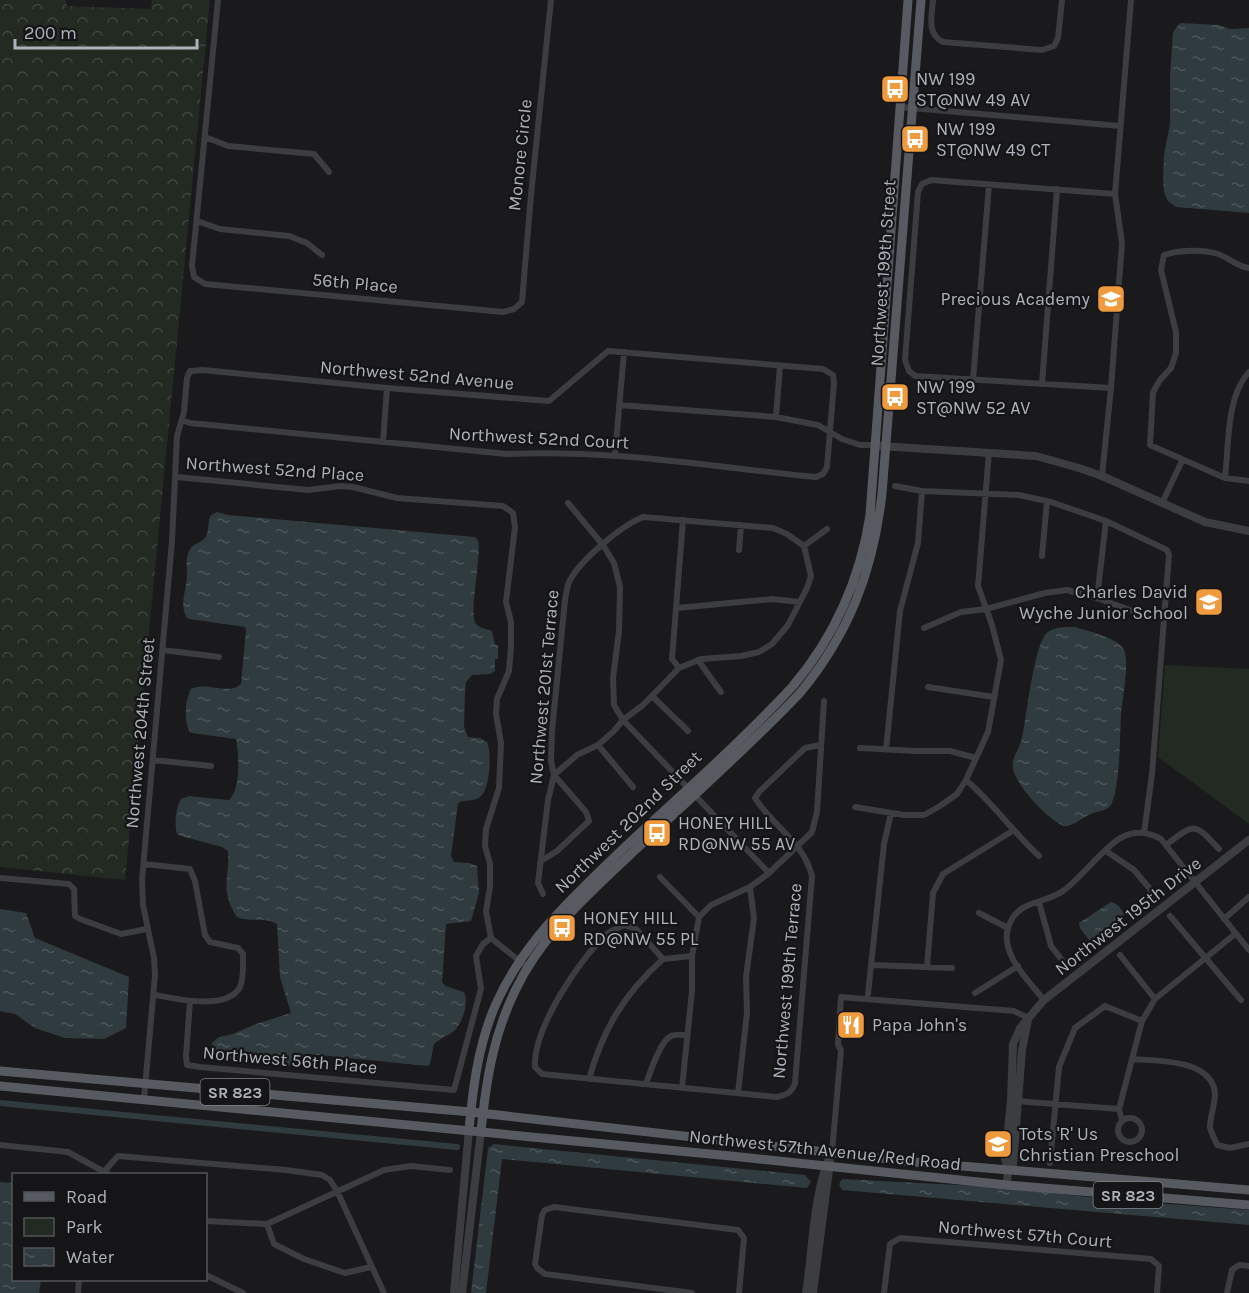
<svg xmlns="http://www.w3.org/2000/svg" width="1249" height="1293" viewBox="0 0 1249 1293" font-family="Karla,sans-serif">
	<style>
		.forest { fill: url(#forest-crowns) }
		.park { fill: #222a22 }
		.water { fill: url(#water-ripples) }
		.lines { fill: none; stroke-linecap: round; stroke-linejoin: round }
		.canal { stroke: #303b40; stroke-width: 6 }
		.minor { stroke: #3b3d41; stroke-width: 6 }
		.tertiary { stroke: #3b3d41; stroke-width: 8 }
		.primary { stroke: #575a60; stroke-width: 9 }
		.labels { text-anchor: middle; dominant-baseline: central; stroke-width: 4.5; stroke-linejoin: round; paint-order: stroke }
		.shield { fill: #151517; stroke: #7f848a; stroke-width: 1.5 }
		.shield-label { font-size: 16px; font-weight: bold; fill: #adb3bb }
		.poi-label { font-size: 18px; fill: #adb3bb; stroke: #151517; text-anchor: start }
		.street-label { font-size: 18px; fill: #adb3bb; stroke: #151517 }
	</style>
	<defs>
		<pattern id="forest-crowns" width="20" height="18" patternUnits="userSpaceOnUse" patternTransform="scale(1.5)"><rect width="20" height="18" fill="#222a22"/><path d="M2 6a3 3 0 1 1 6 0M12 15a3 3 0 1 1 6 0" fill="none" stroke="#3f4640"/></pattern>
		<pattern id="water-ripples" width="26" height="14" patternUnits="userSpaceOnUse" patternTransform="scale(1.5)"><rect width="26" height="14" fill="#303b40"/><path d="M2 4q2-2 4 0t4 0M15 11q2-2 4 0t4 0" fill="none" stroke="#4b555a"/></pattern>
	</defs>
	<rect width="100%" height="100%" fill="#1a1a1c"/>
	<path class="forest" d="M0,0H66L67,6L151,9L152,0H210L125,880L0,867Z"/>
	<path class="park" d="M1165,665L1249,669V824L1158,757Z"/>
	<path class="water" d="M1180,23L1219,25L1230,29L1249,28V213L1176,207L1168,201L1164,192L1163,178L1164,154L1170,124V76L1173,32Z
		M217,512L228,515L475,537L478,540C482,558 468,613 476,624C479,628 487,629 492,631L495,645H498V659H495V671L490,674L472,675L466,682L465,692L464,727L468,737L480,738L487,742C492,753 490,790 480,797C474,802 465,799 458,803L451,856L454,862L469,863L477,866L479,893L471,921L446,924L442,982L445,986L464,992C469,1003 463,1021 455,1030C449,1036 440,1038 434,1044L430,1064L428,1066L309,1054L300,1065L283,1066L220,1058L211,1054L212,1043L219,1037L233,1034L256,1024L291,1013L280,977L277,924C264,916 250,923 237,917C219,890 230,878 228,851L222,847L181,836L177,834C174,823 176,808 181,799L189,796L229,800C241,789 239,754 236,739L192,733L189,731C184,720 185,700 191,689C206,681 228,696 241,684L246,630L245,627L190,619L187,618C179,605 186,591 187,577C187,568 185,558 190,549C195,542 204,543 207,534C209,528 208,522 210,516Z
		M1075,627C1087,631 1119,638 1124,650C1130,664 1122,699 1121,715C1120,732 1120,794 1110,806C1106,811 1098,811 1093,813C1082,817 1075,826 1064,826C1047,819 1016,786 1013,768C1011,758 1020,748 1022,738C1027,715 1033,652 1045,635C1052,626 1066,627 1075,627Z
		M1111,902C1118,903 1125,912 1124,919L1097,940H1089L1080,928L1079,923Z
		M0,909L26,913L35,938L129,977L126,1028L104,1039L65,1038L35,1028L15,1014L0,1011Z
		M494,1144L805,1175L811,1182L807,1188L502,1159L486,1293H471L488,1148Z
		M842,1179L997,1187L1115,1200L1249,1210V1225L842,1190L839,1184Z
		M0,1182L13,1183L14,1280H41L39,1293H0Z"/>
	<g class="lines">
		<path class="canal" d="M0,1103L457,1147"/>
		<path class="minor" d="M218,0L192,266L194,277L205,284L503,312L514,309L522,302L531,195L551,0
			M933,0C932,16 926,33 943,42L1042,50L1054,46L1058,38L1062,0
			M900,107L1120,126
			M205,137L228,146L314,154L329,172
			M197,221L220,229L289,236L307,243L322,255
			M1249,268C1238,267 1229,258 1218,254C1202,249 1179,250 1164,255L1161,270L1176,332V353L1171,368L1160,380L1153,392L1150,445L1225,478L1249,481
			M973,380L989,185
			M1042,384L1057,189
			M1111,388L915,376L909,371L905,360L918,192L922,184L931,180L1115,194
			M619,405L776,417L818,425L842,439L860,445H875
			M776,417L780,366
			M383,442L387,388
			M615,455L624,352
			M1102,476L1111,388L1122,243L1115,194L1131,0
			M177,477L308,490L341,486L353,487L397,498L503,506L513,513L515,527L506,602L511,622V647L509,671L497,699L496,714L501,743L499,788L486,829L485,846L490,864V887L486,911L491,938
			M1225,478C1229,445 1226,397 1249,372
			M895,486L922,491L1019,495L1051,502L1106,521L1167,550L1169,555L1152,774L1144,833
			M568,503L603,545L614,563L620,587L619,631L613,678L614,705L623,720L769,873
			M1162,503L1182,461
			M804,546L827,529
			M739,550L741,525
			M1042,556L1047,501
			M1097,598L1106,521
			M677,608L772,599L799,602
			M924,628L961,612L986,609L1045,593L1067,590L1097,598L1138,613L1163,614
			M163,650L219,657
			M698,660L721,692
			M679,668L672,659L683,520
			M928,687L994,697
			M652,696L688,731
			M598,745L633,787
			M860,748L917,751H950L976,758
			M886,750L900,611L918,543L922,491
			M153,760L211,766
			M966,780C993,803 1013,832 1039,856
			M855,807L904,815H924L940,806L957,794L966,780L988,732L1001,660L992,625L978,586L989,452
			M1166,845C1195,823 1194,822 1219,849
			M1106,851L1134,870L1156,896
			M541,861L557,851L589,821L586,812L554,775L577,755L598,745L614,731L623,720L643,705L679,668L701,659L741,656L759,652L772,644L788,625L807,588L811,576L804,546
			M144,864L190,869L195,881L205,935L210,942L238,948L243,954C243,963 244,979 240,987C227,1011 176,999 155,995
			M660,877L699,917
			M0,878L69,884L74,889L75,916L80,919L121,934L147,929
			M543,894L538,883L548,800L554,775L551,761L552,731L565,600C566,594 567,587 569,582C580,560 621,526 643,517L773,528L787,534L804,546
			M1039,902L1051,946L1068,968
			M979,913L1008,928
			M1170,916L1241,1000
			M1224,919L1249,897
			M491,938L527,967
			M1120,955L1155,999
			M663,959L636,929L624,925C618,928 612,930 607,934C579,959 533,1029 535,1067L542,1074L777,1097C787,1095 792,1092 795,1083L812,876C803,841 774,828 755,798L760,791L805,748L820,745
			M663,959L692,956
			M872,965L952,968
			M927,967L933,893L943,874L1014,830
			M975,993L1018,966
			M868,994L884,844L891,813
			M1044,1000C1029,981 1000,954 1008,928C1017,899 1043,905 1063,891C1082,878 1110,838 1130,834C1140,831 1152,834 1161,839L1249,950
			M190,1001L186,1056L187,1065L200,1067L454,1090L481,989L476,956L483,944L491,938
			M1132,1059C1158,1061 1213,1059 1215,1094C1215,1105 1210,1116 1210,1127C1211,1133 1215,1139 1217,1145L1230,1148L1249,1144
			M589,1079C603,1029 624,994 663,959
			M646,1084C650,1073 660,1041 671,1036C675,1034 682,1035 686,1035
			M682,1088L692,991V956L699,917L711,905L750,887L769,873L812,832L817,812L824,701
			M738,1093L747,1013L746,977L754,918L750,887
			M144,1099L155,975L154,958L143,905L142,880L172,541L177,436L184,412L187,378L190,371L203,370L387,388L549,401L608,351L823,369L833,375L834,383L827,467L823,474L816,477C713,467 610,449 507,454L190,423L182,420
			M1015,1101L1119,1109
			M1118 1130a12 12 0 1 1 24 0a12 12 0 1 1-24 0Z
			M1122,1120L1119,1109L1142,1021L1155,999L1235,934
			M0,1145L68,1152L108,1174
			M832,1152L841,1050L838,1045L841,997L1014,1011L1028,1018
			M1050,1163L1059,1067L1075,1028L1105,1006L1142,1021
			M102,1174L118,1156L286,1170L322,1175L330,1180L338,1193L384,1293
			M206,1221L267,1224L384,1170L411,1166L450,1170
			M267,1224L274,1244L304,1259L345,1273L371,1267
			M206,1275L243,1293
			M78,1293L79,1280
			M692,1293L545,1274L537,1268L535,1264L542,1215L545,1210L554,1207L738,1230L744,1238L739,1293
			M884,1293L890,1244L900,1238L1151,1259L1159,1266L1157,1293
			M1227,1293L1232,1270L1239,1265L1249,1266"/>
		<path class="tertiary" d="M880,446L1036,456L1079,468L1102,476L1205,522L1249,531
			M1008,1170L1013,1165L1022,1050L1028,1020
			M1007,1185L1008,1170L1005,1159L1011,1100L1013,1044L1020,1028L1044,1000L1249,840
			M454,1293L469,1130
			M462,1293L481,1131
			M806,1293C813,1251 813,1189 832,1152
			M813,1293L830,1162"/>
		<path class="primary" d="M0,1071L471,1112L914,1162L1249,1190
			M0,1086L731,1156L1007,1185L1249,1205
			M469,1130C473,1087 478,1046 495,1006C523,941 576,894 626,846C682,794 741,742 793,686C835,636 860,580 870,515L908,0
			M481,1131C486,1082 493,1036 515,991C541,935 588,895 632,853C688,800 747,749 800,693C850,632 873,571 882,494L921,0"/>
	</g>
	<defs>
		<g id="bus-square" transform="scale(1.5)"><rect x="-9" y="-9" width="18" height="18" rx="4" fill="#f09a3e" stroke="#151517"/><path d="M-5-6H5V4H4V6H2V4H-2V6H-4V4H-5ZM-3.5-4V0h7V-4ZM-3.5 1.2v1.5H-2V1.2ZM2 1.2v1.5H3.5V1.2Z" fill="#fff"/></g>
		<g id="school-square" transform="scale(1.5)"><rect x="-9" y="-9" width="18" height="18" rx="4" fill="#f09a3e" stroke="#151517"/><path d="M0-5L7-2L0 1L-7-2ZM-4 1L0 2.5L4 1V4Q0 6-4 4Z" fill="#fff"/></g>
		<g id="restaurant-square" transform="scale(1.5)"><rect x="-9" y="-9" width="18" height="18" rx="4" fill="#f09a3e" stroke="#151517"/><path d="M-5-6h1v4h1v-4h1v4h1v-4h1v5L-1.5 .5V6h-2V.5L-5-1ZM5-6V6H3V1.5H1.5Q1.5-4 5-6Z" fill="#fff"/></g>
	</defs>
	<g fill-rule="evenodd">
		<use href="#bus-square" x="895" y="89"/>
		<use href="#bus-square" x="915" y="139"/>
		<use href="#school-square" x="1111" y="299"/>
		<use href="#bus-square" x="895" y="397"/>
		<use href="#school-square" x="1209" y="602"/>
		<use href="#bus-square" x="657" y="833"/>
		<use href="#bus-square" x="562" y="928"/>
		<use href="#restaurant-square" x="851" y="1025"/>
		<use href="#school-square" x="998" y="1144"/>
	</g>
	<g class="labels">
		<g class="shield">
			<rect x="200.5" y="1079" width="69" height="26" rx="4.5"/>
			<rect x="1093.5" y="1182" width="69" height="26" rx="4.5"/>
		</g>
		<g class="shield-label">
			<text x="235" y="1092">SR 823</text>
			<text x="1128" y="1195">SR 823</text>
		</g>
		<g class="poi-label">
			<text x="916" y="79">NW 199<tspan x="916" dy="21">ST@NW 49 AV</tspan></text>
			<text x="936" y="129">NW 199<tspan x="936" dy="21">ST@NW 49 CT</tspan></text>
			<text x="1090" y="299" text-anchor="end">Precious Academy</text>
			<text x="916" y="387">NW 199<tspan x="916" dy="21">ST@NW 52 AV</tspan></text>
			<text x="1188" y="592" text-anchor="end">Charles David<tspan x="1188" dy="21">Wyche Junior School</tspan></text>
			<text x="678" y="823">HONEY HILL<tspan x="678" dy="21">RD@NW 55 AV</tspan></text>
			<text x="583" y="918">HONEY HILL<tspan x="583" dy="21">RD@NW 55 PL</tspan></text>
			<text x="872" y="1025">Papa John's</text>
			<text x="1019" y="1134">Tots 'R' Us<tspan x="1019" dy="21">Christian Preschool</tspan></text>
		</g>
		<g class="street-label">
			<text transform="translate(520 155) rotate(-84)">Monore Circle</text>
			<text transform="translate(883 273) rotate(-86)">Northwest 199th Street</text>
			<text transform="translate(355 283) rotate(5)">56th Place</text>
			<text transform="translate(417 375) rotate(5)">Northwest 52nd Avenue</text>
			<text transform="translate(539 438) rotate(3)">Northwest 52nd Court</text>
			<text transform="translate(275 469) rotate(4)">Northwest 52nd Place</text>
			<text transform="translate(544 687) rotate(-85)">Northwest 201st Terrace</text>
			<text transform="translate(140 733) rotate(-85)">Northwest 204th Street</text>
			<text transform="translate(628 822) rotate(-44)">Northwest 202nd Street</text>
			<text transform="translate(1128 916) rotate(-38)">Northwest 195th Drive</text>
			<text transform="translate(787 981) rotate(-85)">Northwest 199th Terrace</text>
			<text transform="translate(290 1060) rotate(5)">Northwest 56th Place</text>
			<text transform="translate(825 1150) rotate(6)">Northwest 57th Avenue/Red Road</text>
			<text transform="translate(1025 1234) rotate(5)">Northwest 57th Court</text>
		</g>
	</g>
	<rect x="12" y="1173" width="195" height="108" fill="#151517" stroke="#525459" stroke-width="1.5"/>
	<rect x="24" y="1192" width="30" height="9" fill="#575a60" stroke="#525459" stroke-width="1.5"/>
	<text x="66" y="1203" font-size="18" fill="#adb3bb">Road</text>
	<rect x="24" y="1218" width="30" height="18" fill="#222a22" stroke="#525459" stroke-width="1.5"/>
	<text x="66" y="1233" font-size="18" fill="#adb3bb">Park</text>
	<rect x="24" y="1248" width="30" height="18" fill="url(#water-ripples)" stroke="#525459" stroke-width="1.5"/>
	<text x="66" y="1263" font-size="18" fill="#adb3bb">Water</text>
	<path d="M15 39v9h182v-9" fill="none" stroke="#adb3bb" stroke-width="3"/>
	<text x="24" y="39" font-size="18" fill="#adb3bb" stroke="#151517" stroke-width="4.5" paint-order="stroke">200 m</text>
</svg>
